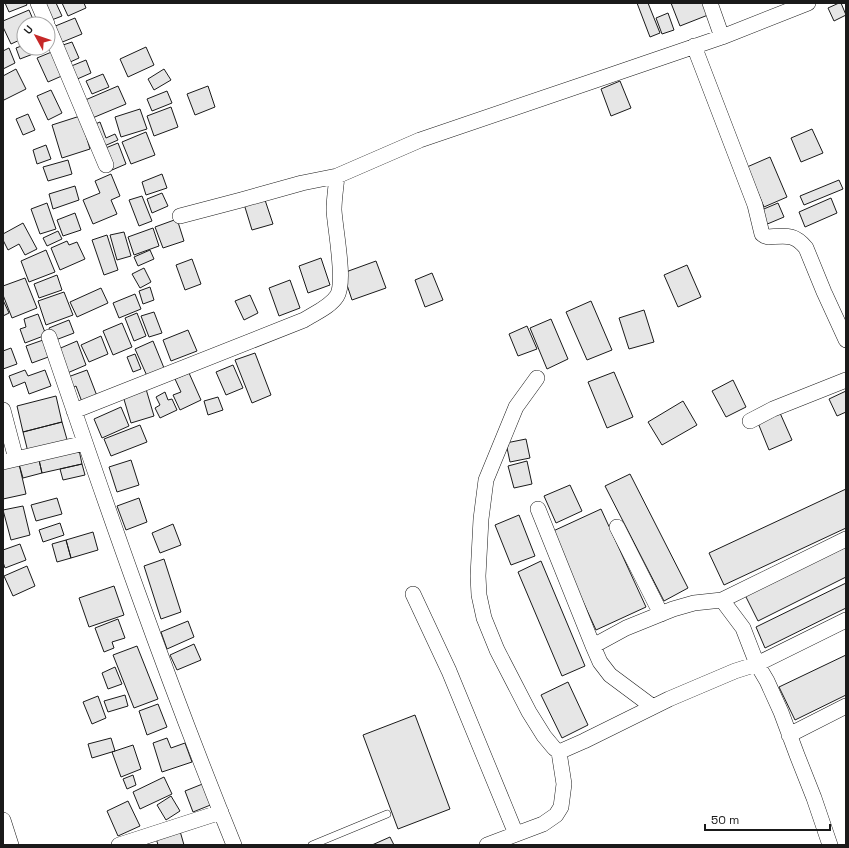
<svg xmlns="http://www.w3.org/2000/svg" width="849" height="848" viewBox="0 0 849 848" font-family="'Space Grotesk',sans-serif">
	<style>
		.building { fill: #e6e6e6; stroke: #1a1a1a }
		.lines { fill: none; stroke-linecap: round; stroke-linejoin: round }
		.service-casing { stroke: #1a1a1a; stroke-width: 8 }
		.minor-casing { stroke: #1a1a1a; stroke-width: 16 }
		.service { stroke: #fff; stroke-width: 7 }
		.minor { stroke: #fff; stroke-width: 15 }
	</style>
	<rect width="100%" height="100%" fill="#fff"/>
	<path class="building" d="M5,3H26L27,5L9,12Z
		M41,3H56L62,16L49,21Z
		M62,3H84L86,8L68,16Z
		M637,3H648L660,33L650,37Z
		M671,3H704L708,15L680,26Z
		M839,3H841L846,15L834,21L828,8Z
		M29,10L35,24H24V38L11,44L3,27V21Z
		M668,13L674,30L662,34L656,18Z
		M75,18L82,34L60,43L53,27Z
		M72,42L79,58L68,63L60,46Z
		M24,45V48H45L46,49L20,59L16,48Z
		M146,47L154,65L128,77L120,59Z
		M9,48L15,63L3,69V51Z
		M54,51L64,75L48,82L37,58Z
		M86,60L91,73L75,80L69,67Z
		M16,69L26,89L4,100L3,98V76Z
		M164,69L171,80L154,90L148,79Z
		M103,74L109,87L92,94L86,81Z
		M620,81L631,108L611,116L601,89Z
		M118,86L126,104L90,119L83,101Z
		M208,86L215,107L195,115L187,94Z
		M51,90L62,113L48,120L37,96Z
		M167,91L172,103L152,111L147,99Z
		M171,107L178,127L154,136L147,116Z
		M140,109L147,129L121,137L115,117Z
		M28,114L35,130L23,135L16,119Z
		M80,116L90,149L62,158L52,125Z
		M100,122L106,138L115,134L118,140L102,147L93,125Z
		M812,129L823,153L801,162L791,138Z
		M146,132L155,155L131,164L122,142Z
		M118,143L126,164L112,170L103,149Z
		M46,145L51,159L37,164L33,150Z
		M770,157L787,197L764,207L747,167Z
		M68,160L72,174L48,181L43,167Z
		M111,174L120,196L111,200L117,214L93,224L83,200L100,193L95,181Z
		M162,174L167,188L146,195L142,182Z
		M839,180L843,189L804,205L800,196Z
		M75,186L79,200L53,209L49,194Z
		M162,193L168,206L152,213L147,199Z
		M142,196L152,221L139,226L129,200Z
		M264,197L273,224L252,230L244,204Z
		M831,198L837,213L805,227L799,212Z
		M47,203L56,229L40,234L31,209Z
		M778,203L784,217L765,225L759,211Z
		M75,213L81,230L63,236L57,220Z
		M177,219L184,241L163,248L155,227Z
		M23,223L37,249L25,255L19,244L8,250L3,240V234Z
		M153,228L159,246L134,255L128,237Z
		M58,231L62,239L47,246L43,238Z
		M124,232L131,256L117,260L110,235Z
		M107,235L118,270L104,275L92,240Z
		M67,241L69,245L77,242L85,259L60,270L51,248Z
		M46,250L55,272L29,282L21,261Z
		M150,250L154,259L138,266L134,257Z
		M321,258L330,285L308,293L299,266Z
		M192,259L201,284L185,290L176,265Z
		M376,261L386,288L352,300L343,273Z
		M687,265L701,297L678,307L664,275Z
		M144,268L151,282L140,288L132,274Z
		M432,273L443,300L425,307L415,280Z
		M57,275L62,290L39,298L34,284Z
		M25,278L37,308L12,318L3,295V286Z
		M290,280L300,308L279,316L269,288Z
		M150,287L154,300L143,304L139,291Z
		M101,288L108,303L77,317L70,302Z
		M64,292L73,315L46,325L38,301Z
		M135,294L141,309L119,318L113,303Z
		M250,295L258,313L244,320L235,301Z
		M3,300L9,313L3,316Z
		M591,301L612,350L587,360L566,312Z
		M644,310L654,342L629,349L619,318Z
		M154,312L162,333L149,337L141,316Z
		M137,313L146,336L134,341L125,318Z
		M38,314L46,335L25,343L20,329L26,327L24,319Z
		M551,319L568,359L547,369L530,328Z
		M69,320L74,333L53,341L49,328Z
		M122,323L132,347L113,355L103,331Z
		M527,326L537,349L518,356L509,334Z
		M188,330L197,351L171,361L163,340Z
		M101,336L108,354L89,362L81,345Z
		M46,339L51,356L32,363L26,346Z
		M77,341L86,365L65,374L56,350Z
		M153,341L164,368L147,376L135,349Z
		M11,348L17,364L3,369V351Z
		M255,353L271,395L252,403L235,360Z
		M135,354L141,369L133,372L127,357Z
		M233,365L243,388L226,395L216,372Z
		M25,370L28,376L45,370L51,386L29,394L25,382L13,387L9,376Z
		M87,370L97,396L82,402L76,386L72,388L68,377Z
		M614,372L633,417L607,428L588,382Z
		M189,373L201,400L180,410L173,395L181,392L175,379Z
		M733,380L746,407L726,417L712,391Z
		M146,389L154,416L131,423L123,396Z
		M846,391V412L837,416L829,399Z
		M165,392L168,400L172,399L177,410L160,418L155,408L160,405L156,397Z
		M56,396L62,422L23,432L17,406Z
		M218,397L223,410L208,415L204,401Z
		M683,401L697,425L662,445L648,422Z
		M121,407L129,426L102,438L94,419Z
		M780,413L792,440L769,450L758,423Z
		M62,422L68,443L28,452L23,432Z
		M140,425L147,442L111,456L104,439Z
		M526,439L530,458L510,462L506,443Z
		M79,450L82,464L42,473L39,460Z
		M39,460L42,473L23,478L19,464Z
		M131,460L139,485L117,492L109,467Z
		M527,461L532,484L514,488L508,466Z
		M19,464L26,494L3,499V468Z
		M82,464L85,475L63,480L60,469Z
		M630,474L688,588L664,601L605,486Z
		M570,485L582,511L556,523L544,496Z
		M846,489V528L724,585L709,553Z
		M57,498L62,514L36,521L31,505Z
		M139,498L147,522L126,530L117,506Z
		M23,506L30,535L11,540L3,510Z
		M601,509L646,607L596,630L551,532Z
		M519,515L535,556L511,565L495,525Z
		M60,523L64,535L43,542L39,530Z
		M173,524L181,545L160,553L152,533Z
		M93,532L98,550L71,558L66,540Z
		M66,540L71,558L57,562L52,544Z
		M20,544L26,560L5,568L3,562V550Z
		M846,545V577L758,621L745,595Z
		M164,559L181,612L161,619L144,566Z
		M541,561L585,666L562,676L518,572Z
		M27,566L35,586L13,596L4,576Z
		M846,583V608L765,648L756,627Z
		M114,586L124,615L89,627L79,598Z
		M118,619L125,638L112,642L114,648L104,652L95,628Z
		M188,621L194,637L167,649L161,632Z
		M194,644L201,660L177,670L170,655Z
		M137,646L158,699L134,708L113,655Z
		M846,655V695L795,720L779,687Z
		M115,667L122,684L108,689L102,673Z
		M568,682L588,725L562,738L541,695Z
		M125,695L128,706L108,712L104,701Z
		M98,696L106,718L92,724L83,702Z
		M158,704L167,727L147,735L139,711Z
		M415,715L450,809L398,829L363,735Z
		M111,738L115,751L92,758L88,744Z
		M167,738L171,748L185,743L192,762L162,772L153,743Z
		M133,745L141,769L121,777L112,752Z
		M133,775L136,785L127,789L123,779Z
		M164,777L172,794L140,809L133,792Z
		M205,783L213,804L193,812L185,791Z
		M171,796L180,811L166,820L157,805Z
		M128,801L140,826L118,836L107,811Z
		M180,831L184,845H158L156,838Z
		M390,837L394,845H372Z"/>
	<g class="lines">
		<g class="service-casing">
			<path id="service" d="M312,845L387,814"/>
		</g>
		<g class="minor-casing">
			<path id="minor" d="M38,3L47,24
				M710,3L722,37
				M48,27L106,165
				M694,46L755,205L762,234L765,236L768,237C785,236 794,233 806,248L824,292L846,340
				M180,216L241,200L302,183L337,176
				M49,337C107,508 166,678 234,845
				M537,378L516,407L486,480L481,519L478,576L479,595L484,618L497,650L529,712L544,736L554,748L559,752
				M3,410L16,459
				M74,411L304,320C315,313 330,307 337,296C346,282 335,229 334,210C334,199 336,187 337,176L420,140L608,76L722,37L808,3
				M750,421L773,409L846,380
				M3,462L85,443
				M538,509L593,646
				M617,527L661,614
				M413,594L449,671L516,834
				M722,600L846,539
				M653,707L610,675L600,662L593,646L626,628L673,609L694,603L722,600L743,628L757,664L846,620
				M789,735L846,706
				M3,820L11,845
				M119,845L221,812
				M487,845L543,824L556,815L561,807L564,784L559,752L584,741L669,699L735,671L757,664L767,681L781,712L797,755L814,798L830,845"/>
		</g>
		<use href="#service" class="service"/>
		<use href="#minor" class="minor"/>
	</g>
	<rect width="849" height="848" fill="none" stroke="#1a1a1a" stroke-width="8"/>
	<g transform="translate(36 36) rotate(310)"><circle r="19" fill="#ffffff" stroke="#a3a3a3"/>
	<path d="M0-3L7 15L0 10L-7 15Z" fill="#c62828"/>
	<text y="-6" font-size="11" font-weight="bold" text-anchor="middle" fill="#1a1a1a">U</text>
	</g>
	<path d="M705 824v6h125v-6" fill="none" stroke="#1a1a1a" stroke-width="2"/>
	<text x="711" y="824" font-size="12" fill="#1a1a1a" stroke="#ffffff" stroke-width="3" paint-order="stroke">50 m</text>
</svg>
